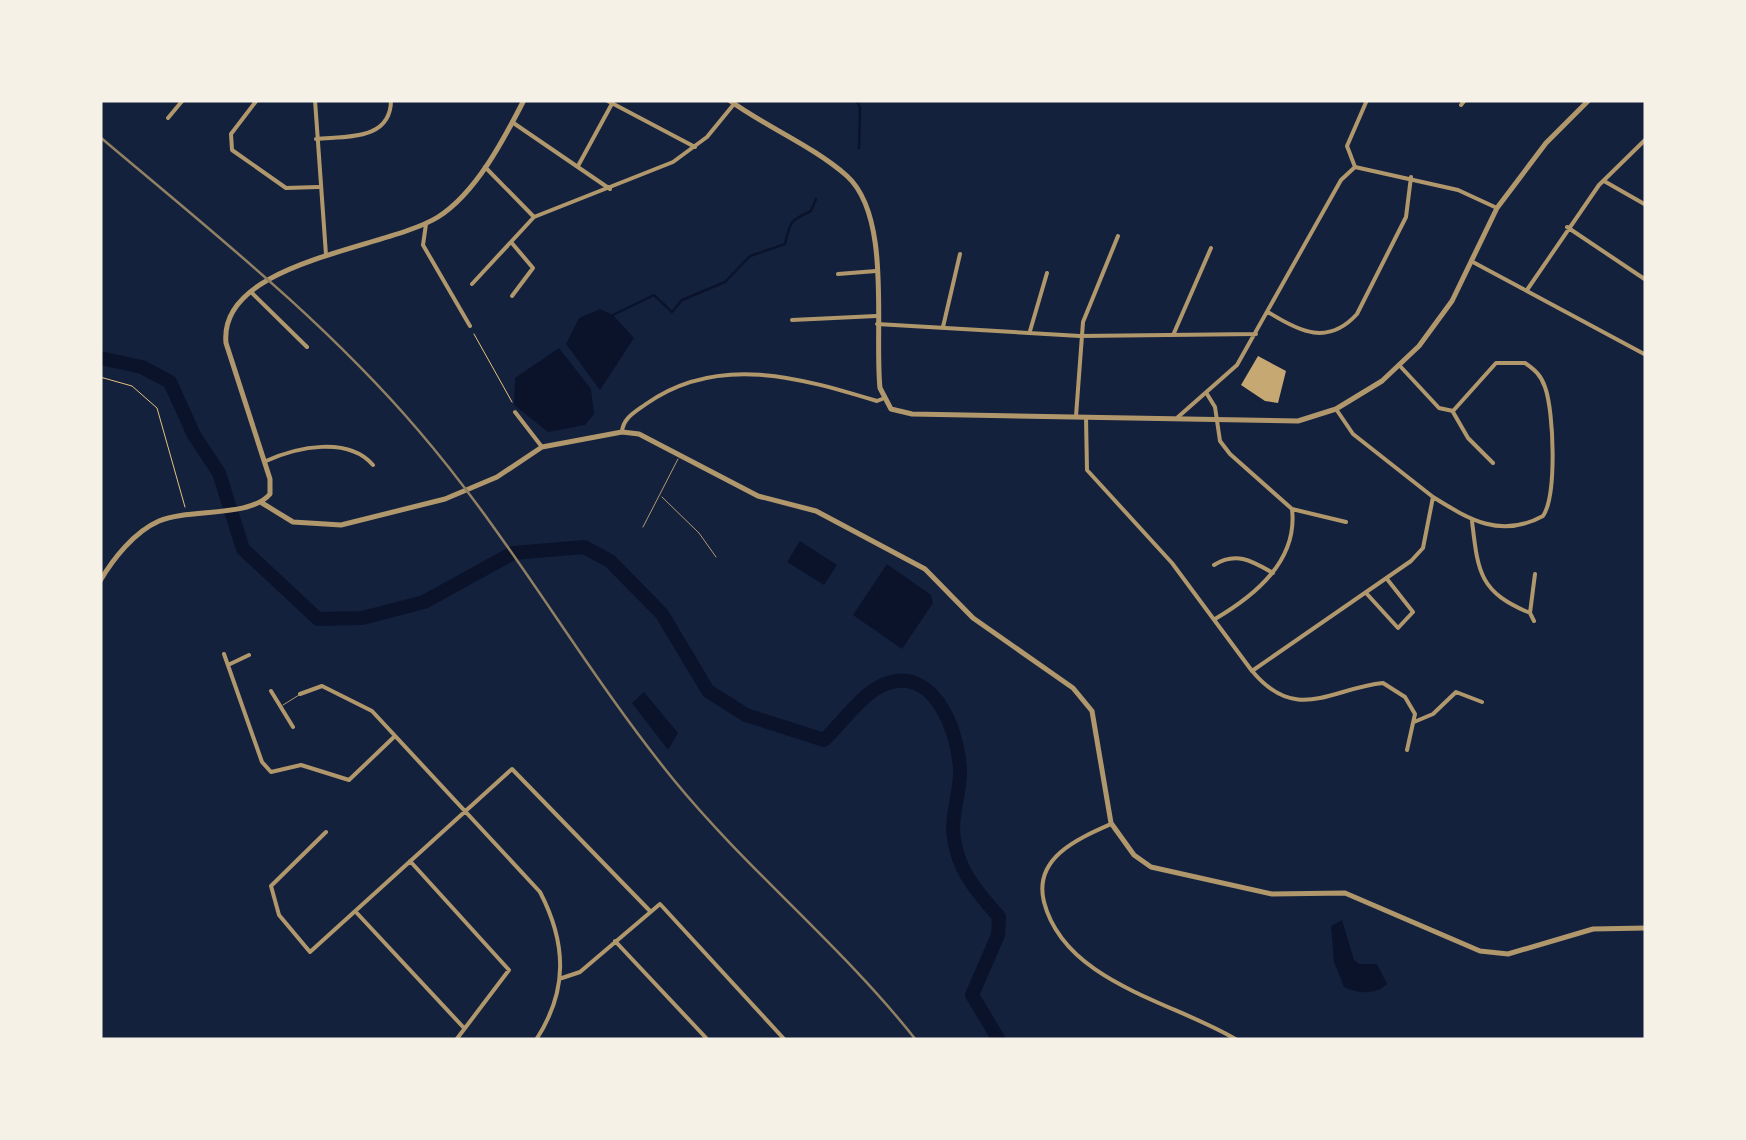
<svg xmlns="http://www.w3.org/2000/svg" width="1746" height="1140" viewBox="0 0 1746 1140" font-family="'PT Sans',sans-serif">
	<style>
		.water { fill: #0b132b }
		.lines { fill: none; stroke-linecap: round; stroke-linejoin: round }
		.stream { stroke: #0b132b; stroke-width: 2.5 }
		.river { stroke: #0b132b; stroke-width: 14 }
		.building { fill: #c6a872 }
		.path { stroke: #e5c07b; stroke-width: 1 }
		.service { stroke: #b1986c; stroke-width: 1 }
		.minor { stroke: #b1986c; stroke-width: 4 }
		.tertiary { stroke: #b1986c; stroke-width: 5 }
		.rail { stroke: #918062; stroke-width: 2.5 }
	</style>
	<rect width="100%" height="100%" fill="#14213d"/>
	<path class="water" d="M600,309L613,315L634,338L600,390L566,344L579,318Z
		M559,348L591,389L594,414L585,425L548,432L514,405L515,378Z
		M800,541L837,565L824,585L787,562Z
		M887,564L931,595L933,603L902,649L853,615Z
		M644,692L678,733L668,750L632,703Z
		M1342,920L1354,960L1359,964H1377L1387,984C1376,995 1357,994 1344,987L1334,962L1331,926Z"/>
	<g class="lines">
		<path class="stream" d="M856,100L860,107L859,148
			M613,315L654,295L672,312L682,300L725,282L750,256L785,244C790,221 791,220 811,211L816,199"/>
		<path class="river" d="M100,358L142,367L170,382L194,435L219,473L243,549L318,619L362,618L424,602L513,553L584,547L610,561L662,614L708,691L746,715L824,740C840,725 860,697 879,687C932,659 958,730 960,769C961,792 950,816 954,839C959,873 978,892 999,917L998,935L972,995L999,1040"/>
	</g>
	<path class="building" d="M1258,356L1286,371L1278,403L1265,401L1241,385Z"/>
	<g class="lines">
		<path class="path" d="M474,334L512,402
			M100,377L132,386L157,408L185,507"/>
		<path class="service" d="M662,497L699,533L716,557
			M643,527L678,459
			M283,705L299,695"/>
		<path class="minor" d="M257,100L231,134L232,150L286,188L318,187
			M315,100L326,255
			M606,100L695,147
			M1461,105L1465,100
			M168,118L183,100
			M512,122L610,189
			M316,139C346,136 391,141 391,100
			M578,166L614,100
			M485,167L534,217
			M1355,167L1347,146L1367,100
			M1604,181L1646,205
			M426,224L423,245L470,326
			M1567,227L1646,280
			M511,242L533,268L512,296
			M1471,261L1646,355
			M838,274L876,271
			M472,284L534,217L673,162L707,137L734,104
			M1527,290L1599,185L1646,139
			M251,292L307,347
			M1268,312C1300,332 1328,346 1357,314L1406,217L1411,177
			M792,320L876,316
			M877,324L1080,336L1256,334
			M943,327L960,254
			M1030,331L1047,273
			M1174,333L1211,248
			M1400,366L1439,408L1453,411L1496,363H1525C1535,370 1541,375 1545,387C1554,412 1557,495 1543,516C1501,539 1470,520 1433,497
			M1207,394L1215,407L1220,441L1230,454L1292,509C1298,560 1256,595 1215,619
			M515,412L542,447
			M1453,412L1468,438L1493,463
			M1076,416L1083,322L1118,236
			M1086,417L1087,470L1172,563L1252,671L1411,561L1423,548L1433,497L1353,434L1336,409
			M1178,417L1237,365L1341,180L1355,167L1458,190L1497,208
			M622,432C623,418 635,412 646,404C718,353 801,378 877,401L882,399
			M266,461C297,447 348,436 373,465
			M1292,509L1346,522
			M1472,521C1478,572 1479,592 1530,613
			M1214,565C1236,551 1252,561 1273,573
			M1367,594L1398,628L1413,612L1387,579
			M1534,621L1530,613L1535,574
			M224,654L262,762L271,772L301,765L349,780L395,736
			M228,665L249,655
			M1253,672C1297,724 1332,688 1383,683L1405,697L1415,714L1407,750
			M271,691L293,727
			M300,694L322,686L372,711L540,892C567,944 568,991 536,1040
			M1414,722L1433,714L1456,692L1482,702
			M1111,824C1077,839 1033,858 1044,902C1065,983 1175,1002 1237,1040
			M326,832L271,886L279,915L310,952L512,769L649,910
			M410,861L509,970L456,1040
			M355,911L464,1028
			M615,941L708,1040
			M562,978L580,972L660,904L785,1040"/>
		<path class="tertiary" d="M729,100C766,127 813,146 847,176C892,217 874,330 880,388L891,409L912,414L1298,421L1336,409L1382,381L1419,346L1452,301L1497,208L1546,143L1589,100
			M262,503L293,522L341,525L445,499L497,477L542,447L622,432L639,434L758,496L816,511L925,569L973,618L1073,688L1092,711L1111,823L1134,855L1151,867L1272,894L1345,893L1480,951L1508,954L1593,929L1646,928
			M100,581C113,559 134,532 159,521C190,508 250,518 270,494V479L226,343C218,261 387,249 438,217C476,193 504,139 524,100"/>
		<path class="rail" d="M100,137C210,230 324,320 418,430C512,539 582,667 673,779C748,871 842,946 916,1040"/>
	</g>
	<rect width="1746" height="1140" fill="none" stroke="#f6f1e7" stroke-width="205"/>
</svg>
